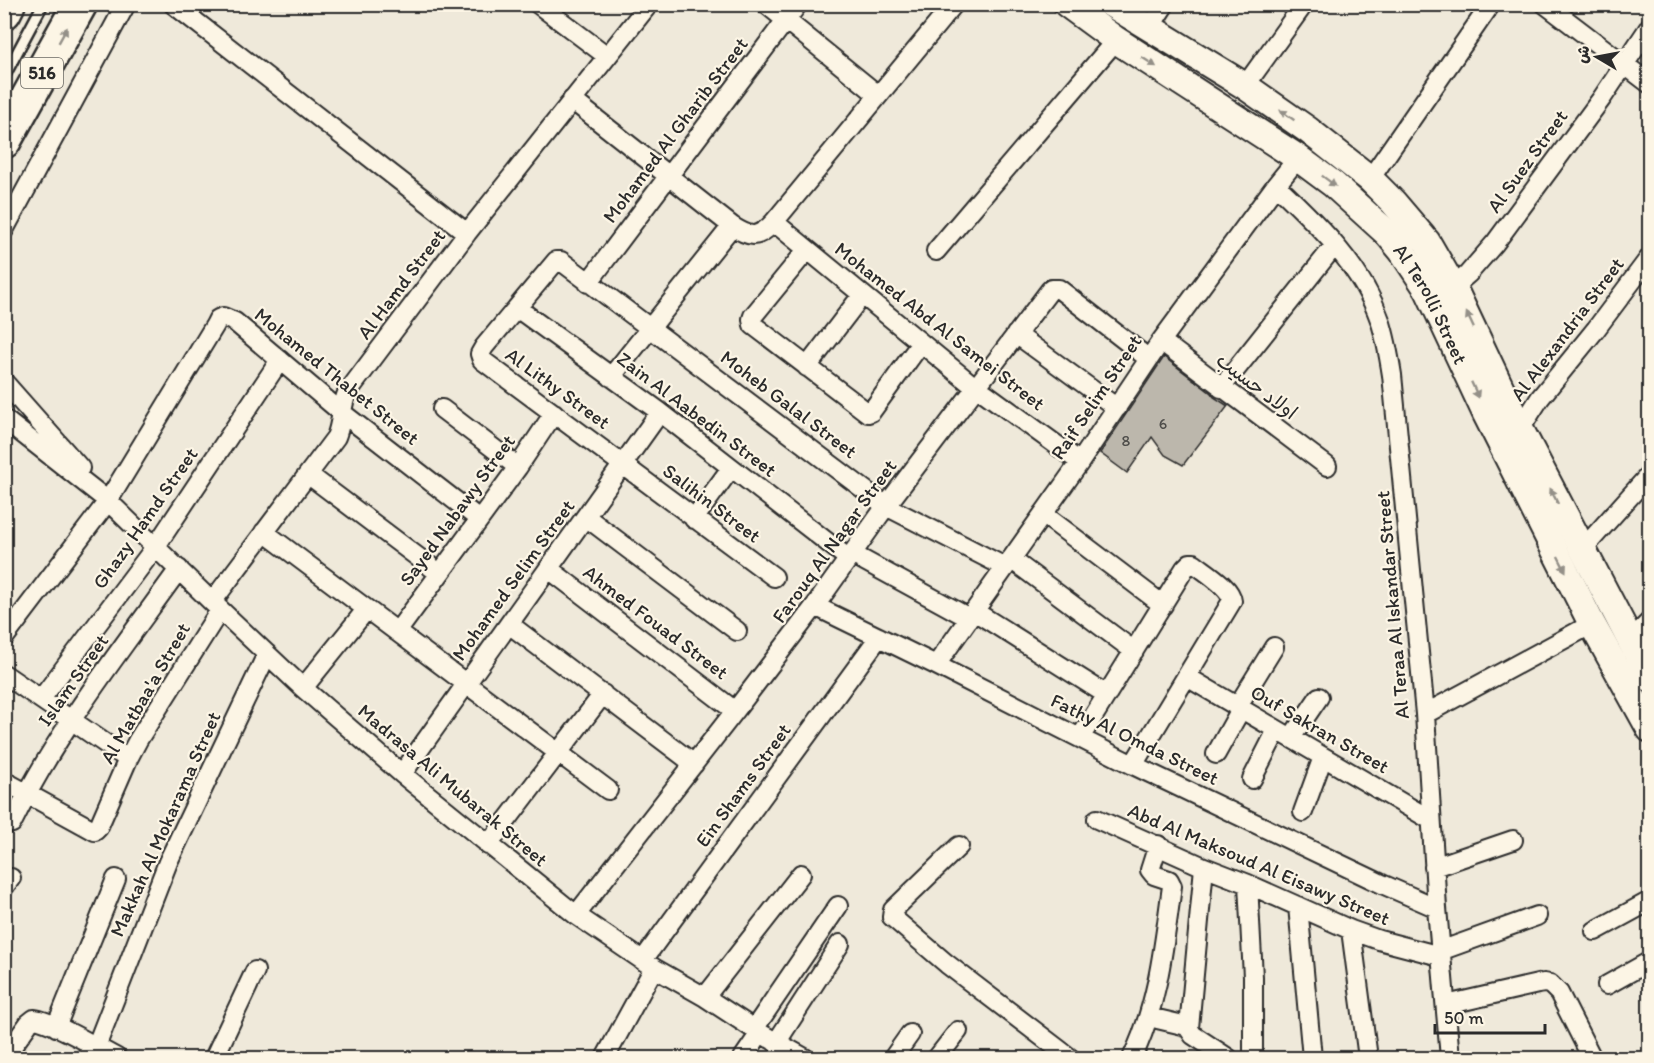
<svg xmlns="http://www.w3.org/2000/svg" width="1654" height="1063" viewBox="0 0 1654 1063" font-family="Itim,'Playpen Sans Arabic',sans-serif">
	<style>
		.building { fill: #bcb7ac; stroke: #2b2b2b; stroke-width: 1.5 }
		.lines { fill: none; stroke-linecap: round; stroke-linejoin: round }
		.lane-casing { stroke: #2b2b2b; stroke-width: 14 }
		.street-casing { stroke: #2b2b2b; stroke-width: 22 }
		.secondary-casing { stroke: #2b2b2b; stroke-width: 30 }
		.highway-casing { stroke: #2b2b2b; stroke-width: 38 }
		.lane { stroke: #fcf5e5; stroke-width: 9 }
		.street { stroke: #fcf5e5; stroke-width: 18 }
		.secondary { stroke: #fcf5e5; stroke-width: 26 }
		.highway { stroke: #fcf5e5; stroke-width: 33 }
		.oneway { fill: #949088 }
		.labels { text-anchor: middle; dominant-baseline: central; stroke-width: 4.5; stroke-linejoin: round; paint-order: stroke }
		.number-label { font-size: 16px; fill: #4f4e4b }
		.shield { fill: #fcf5e5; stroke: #6a6863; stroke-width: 1.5 }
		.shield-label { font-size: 18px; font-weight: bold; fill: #2b2b2b }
		.street-label { font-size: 20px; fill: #2b2b2b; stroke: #fcf5e5 }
	</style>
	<rect width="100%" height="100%" fill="#efe9da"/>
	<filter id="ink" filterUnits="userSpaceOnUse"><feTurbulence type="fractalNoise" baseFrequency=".0167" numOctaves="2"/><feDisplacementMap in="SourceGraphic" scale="12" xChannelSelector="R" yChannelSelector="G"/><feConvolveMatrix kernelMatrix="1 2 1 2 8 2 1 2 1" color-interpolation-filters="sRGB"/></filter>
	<g filter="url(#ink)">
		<path class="building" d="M1164,357L1211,393L1214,397L1228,406L1183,465L1165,455L1152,437L1127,473L1100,453Z"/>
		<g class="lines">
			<g class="lane-casing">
				<path id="lane" d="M4,77L43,4"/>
			</g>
			<g class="street-casing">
				<path id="street" d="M173,4L467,233
					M538,4L607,56
					M766,4L878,95
					M1545,4L1650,84
					M1149,29L1165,4
					M1245,86L1304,4
					M572,100L732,226C751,238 758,239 774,222L954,4
					M1370,179L1491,4
					M1276,185C1317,224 1361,265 1380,320C1386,338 1389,356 1392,375L1425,714L1437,908L1450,1058
					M774,222L976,388L985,393L1080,462
					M4,230L126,4
					M807,250L753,316L752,319L753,325L868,413L871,412L921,343
					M936,251L1116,40
					M588,283L798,4
					M1453,287L1468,274L1495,243L1602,98L1650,26
					M517,308L660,412L849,559
					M1016,334L1117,408
					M1161,341L1327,466
					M807,367L862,295
					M611,377L732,226
					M4,382L80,468
					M1221,388L1335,245
					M442,409L518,467
					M4,419L108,501L212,602L303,688L402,774L576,915L654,968L705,997L760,1033L805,1058
					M1520,429L1540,398L1596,329L1650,257
					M309,475L439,573
					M1043,514L1163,605
					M586,517L737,631
					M694,519L731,468
					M264,532L608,790
					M1582,550L1650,474
					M852,554L969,618
					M1011,559L1134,651
					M549,569L735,711
					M774,577L482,360L480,354L484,347L556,261H561L886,506L1005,567
					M212,602L336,437C342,422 341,407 347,393L467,233L649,4
					M815,606L936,665L1133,765L1382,884L1437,908
					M974,611L1107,695
					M509,624L694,764
					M397,632L518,467L554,413
					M4,638L108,501L215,325L218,319L223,317L235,322L341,412L479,519
					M1630,641L1650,621
					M936,665L1080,462L1161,341L1276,185L1298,158
					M4,674L128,759
					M1187,677L1431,820
					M303,688L366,610
					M41,699L156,546L280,360
					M1237,707L1274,647
					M1425,714L1592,624
					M1080,738L1185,568L1190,563H1194C1205,572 1231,587 1232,601L1133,765
					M1291,738L1319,697
					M1216,754L1241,709
					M402,774L660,412
					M1252,779L1277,730
					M4,781L95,831L98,828L128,759L138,740L220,610
					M1303,812L1323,757
					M1097,819L1204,867L1248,884L1351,930L1379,940L1440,956
					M12,823C57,731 120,651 179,569
					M488,845L603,694
					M959,846L893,910L892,917L947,964L1070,1058
					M1434,867L1513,840
					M1248,884L1253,977V1058
					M4,887L11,878
					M1298,906L1312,1058
					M576,915L735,711L815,606L886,506L1050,290L1051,289H1059L1149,359
					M1351,930L1368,1058
					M1595,931L1650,901
					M1440,951L1537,916
					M643,960L879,637
					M1607,985L1650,961
					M705,997L801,874
					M1446,1005L1538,984L1544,983L1550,984L1559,993L1592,1058
					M1149,1017L1187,1026L1193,1035L1228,1058
					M56,1027L116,879
					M1189,1028L1204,867
					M754,1029L838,906
					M776,1043L840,944
					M4,1058L29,1023L34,1019C53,1021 98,1048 117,1058
					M85,1058L96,1047L168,862L267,654
					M214,1058L255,971
					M605,1058L654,968
					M743,1058L760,1033
					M893,1058L910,1034
					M937,1058L958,1031
					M1132,1058C1158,1005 1164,945 1172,886L1169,880L1154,875L1150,870L1158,845"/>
			</g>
			<g class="secondary-casing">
				<g id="secondary">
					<path id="s1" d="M1067,4L1116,40L1298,158L1333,184L1387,233L1402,251L1428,290L1486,414L1592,624L1650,729"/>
					<path d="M1111,4L1245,86L1308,130L1370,179L1393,202L1427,242L1453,287L1520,429L1650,678"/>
				</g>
			</g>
			<g class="highway-casing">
				<path id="highway" d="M4,12L8,4
					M4,141L80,4"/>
			</g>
			<use href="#lane" class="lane"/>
			<use href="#street" class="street"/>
			<use href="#secondary" class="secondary"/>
			<use href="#highway" class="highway"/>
		</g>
		<defs><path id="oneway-solid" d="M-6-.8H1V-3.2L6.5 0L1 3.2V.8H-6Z" transform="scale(1.5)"/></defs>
		<g class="oneway">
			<use href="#oneway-solid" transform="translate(63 35) rotate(-61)"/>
			<use href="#oneway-solid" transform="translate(1149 62) rotate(33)"/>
			<use href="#oneway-solid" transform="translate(1287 115) rotate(-145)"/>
			<use href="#oneway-solid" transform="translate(1329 181) rotate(37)"/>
			<use href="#oneway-solid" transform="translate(1470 320) rotate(-115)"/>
			<use href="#oneway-solid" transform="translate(1475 390) rotate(65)"/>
			<use href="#oneway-solid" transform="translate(1554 496) rotate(-117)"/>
			<use href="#oneway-solid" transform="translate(1562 564) rotate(63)"/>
		</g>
	</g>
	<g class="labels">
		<g class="number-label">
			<text x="1163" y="423">6</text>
			<text x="1126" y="440">8</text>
		</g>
		<rect class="shield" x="21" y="58" width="42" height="30" rx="4.5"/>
		<g class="shield-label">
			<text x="42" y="73">516</text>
		</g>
		<g class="street-label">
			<text transform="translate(675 130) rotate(-53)">Mohamed Al Gharib Street</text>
			<text transform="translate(1527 161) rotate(-54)">Al Suez Street</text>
			<text transform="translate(401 284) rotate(-53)">Al Hamd Street</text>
			<text stroke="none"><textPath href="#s1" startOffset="478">Al Terolli Street</textPath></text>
			<text transform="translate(940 326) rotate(38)">Mohamed Abd Al Samei Street</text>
			<text transform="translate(1567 329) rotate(-53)">Al Alexandria Street</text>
			<text transform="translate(337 376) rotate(39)">Mohamed Thabet Street</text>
			<text transform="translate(1257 386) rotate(37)">اولاد حسيب</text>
			<text transform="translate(558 388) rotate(36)">Al Lithy Street</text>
			<text transform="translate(1096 397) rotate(-56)">Raif Selim Street</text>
			<text transform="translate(789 404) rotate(37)">Moheb Galal Street</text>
			<text transform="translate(697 414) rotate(37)">Zain Al Aabedin Street</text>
			<text transform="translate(712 503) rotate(37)">Salihin Street</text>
			<text transform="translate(457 510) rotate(-54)">Sayed Nabawy Street</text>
			<text transform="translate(145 518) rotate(-55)">Ghazy Hamd Street</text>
			<text transform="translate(834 541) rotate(-54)">Farouq Al Nagar Street</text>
			<text transform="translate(513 580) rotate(-54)">Mohamed Selim Street</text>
			<text transform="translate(1392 605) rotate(-95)">Al Teraa Al Iskandar Street</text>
			<text transform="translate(656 622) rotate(37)">Ahmed Fouad Street</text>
			<text transform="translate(73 680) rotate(-55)">Islam Street</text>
			<text transform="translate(145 693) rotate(-60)">Al Matbaa'a Street</text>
			<text transform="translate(1320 729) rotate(30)">Ouf Sakran Street</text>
			<text transform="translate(1135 739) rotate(26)">Fathy Al Omda Street</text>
			<text transform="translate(453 785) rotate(40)">Madrasa Ali Mubarak Street</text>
			<text transform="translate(743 785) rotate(-54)">Ein Shams Street</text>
			<text transform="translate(165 824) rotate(-66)">Makkah Al Mokarama Street</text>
			<text transform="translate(1259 864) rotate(23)">Abd Al Maksoud Al Eisawy Street</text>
		</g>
	</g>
	<rect width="1654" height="1063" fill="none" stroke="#fcf5e5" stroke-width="24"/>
	<rect x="12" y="12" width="1630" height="1039" fill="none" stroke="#2b2b2b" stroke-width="2" filter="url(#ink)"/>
	<g transform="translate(1597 57) rotate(280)" stroke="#fcf5e5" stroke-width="4.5" paint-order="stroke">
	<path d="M0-4.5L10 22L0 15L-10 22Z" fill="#2b2b2b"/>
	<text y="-9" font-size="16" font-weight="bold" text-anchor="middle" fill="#2b2b2b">ش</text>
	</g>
	<path d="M1435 1024v9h110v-9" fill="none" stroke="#2b2b2b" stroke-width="3"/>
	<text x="1444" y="1024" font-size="18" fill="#2b2b2b" stroke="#fcf5e5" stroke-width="4.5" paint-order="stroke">50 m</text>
</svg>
